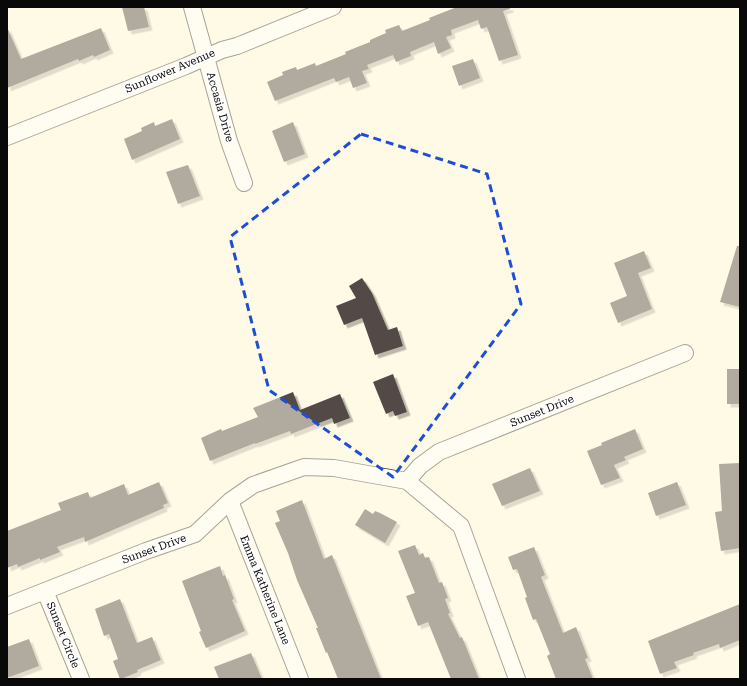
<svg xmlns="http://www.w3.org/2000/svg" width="747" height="686" viewBox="0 0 747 686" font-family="'Roboto Serif',serif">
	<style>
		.building { fill: #524a46; filter: url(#shadow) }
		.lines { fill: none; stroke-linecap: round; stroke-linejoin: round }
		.minor-casing { stroke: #3c3c3c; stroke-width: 18 }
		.minor { stroke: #fff; stroke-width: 16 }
		.marked { fill: none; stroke: #1d4ed8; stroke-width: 3; stroke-dasharray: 8 5; stroke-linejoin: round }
		.labels { text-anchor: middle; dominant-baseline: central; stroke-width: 4; stroke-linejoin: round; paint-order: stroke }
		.street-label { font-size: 11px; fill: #090909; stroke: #fff }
	</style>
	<defs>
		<filter id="shadow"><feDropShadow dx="3.5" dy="3.5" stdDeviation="0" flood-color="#0004"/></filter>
	</defs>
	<rect width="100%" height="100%" fill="#fffae6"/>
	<path class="building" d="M122,7H144L149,27L128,31Z
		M457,7H510V9L503,11L518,55L499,61L487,27L481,29L478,20L451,30L452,35L446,37L451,48L438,54L434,42L410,52L411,56L396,62L393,55L367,65L369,69L362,71L367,83L353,88L349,77L336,82L334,78L275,101L267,82L283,75L282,72L296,67L297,70L315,63L316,66L346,54L345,52L370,42V40L386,33L385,30L399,25L402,31L430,20L429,18Z
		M7,27L21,59L101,28L110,50L94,57L93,55L79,61L78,59L7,88Z
		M473,59L480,78L459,86L452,66Z
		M172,119L180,139L132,160L124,139L142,131L141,128L154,122L155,126Z
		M293,122L305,154L284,162L272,131Z
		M188,165L200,196L178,204L166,172Z
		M737,246H740V307L720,302Z
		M644,251L651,268L638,273L652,309L618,323L610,303L627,296L614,263Z
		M362,278L372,293L388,330L397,327L403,346L375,355L362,318L344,325L336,306L356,298L349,286Z
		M727,369H740V404H727Z
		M393,374L407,412L395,416L393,411L386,414L373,382Z
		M293,392L300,410L340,394L350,418L334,424L332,418L291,434L290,431L255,444V443L210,461L201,438L221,429L222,431L258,417L253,408Z
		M635,429L643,449L624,457L626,460L614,465L620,478L601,485L587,451L602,445L601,443Z
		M740,463V548L721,551L715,512L722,511L719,464Z
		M530,468L540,491L502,506L492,484Z
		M159,482L168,503L163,505L164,508L85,542L84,537L57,547L60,552L40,560V558L18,567L17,564L7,568V531L61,510L58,503L88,492L90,498L124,484L128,495Z
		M677,482L686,505L656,516L648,493Z
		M302,500L324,559L332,555L381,679H338L327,652L326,653L316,628H318L297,580L288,553L275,523L280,521L276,511Z
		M365,509L373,514L375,511L380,513L397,522L385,543L355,525Z
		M415,545L419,555L423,553L425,558L429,557L439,583L442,582L448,598L445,599L450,613L448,614L460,638L462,637L479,679H451L428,622L418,626L406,596L415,593L398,551Z
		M534,547L545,575L541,577L563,633L576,627L588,658L585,659L593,679H556L547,656L550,654L536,619L533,620L525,598L527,597L517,569L513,570L508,557Z
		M220,566L223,576L225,575L234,599L232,600L245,631L206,648L199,632L201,631L182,581Z
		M120,599L137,643L152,637L161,660L137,670L138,672L121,679H120L113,661L118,659L109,634L104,636L95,609Z
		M740,604V640L720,648L719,644L693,653L694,655L674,662L677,668L660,674L648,641Z
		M29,639L39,666L7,678V647Z
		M251,653L262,679H219L214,667Z"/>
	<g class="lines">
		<g class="minor-casing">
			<path id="minor" d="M192,7L229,141L244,183
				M7,137L186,66L222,50L237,46L333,7
				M407,481L420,466L439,452L685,353
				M230,501L300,679
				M45,591L81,679
				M7,606L146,551L195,534L230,501L253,485L304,467L334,468L407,481L461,526L517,679"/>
		</g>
		<use href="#minor" class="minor"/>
	</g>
	<path d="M0 0H747V686H0ZM361,134L487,174L521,304L393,477L269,390L230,237Z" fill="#fffae6" fill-opacity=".55" fill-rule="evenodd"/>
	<path class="marked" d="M361,134L487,174L521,304L393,477L269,390L230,237Z"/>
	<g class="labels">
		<g class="street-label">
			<text transform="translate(170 71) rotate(-23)">Sunflower Avenue</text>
			<text transform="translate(220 107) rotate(74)">Accasia Drive</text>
			<text transform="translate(542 411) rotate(-22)">Sunset Drive</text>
			<text transform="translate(154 549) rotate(-20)">Sunset Drive</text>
			<text transform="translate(265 590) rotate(68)">Emma Katherine Lane</text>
			<text transform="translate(63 635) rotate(68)">Sunset Circle</text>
		</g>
	</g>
	<rect width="747" height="686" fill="none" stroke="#090909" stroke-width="16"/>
</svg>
